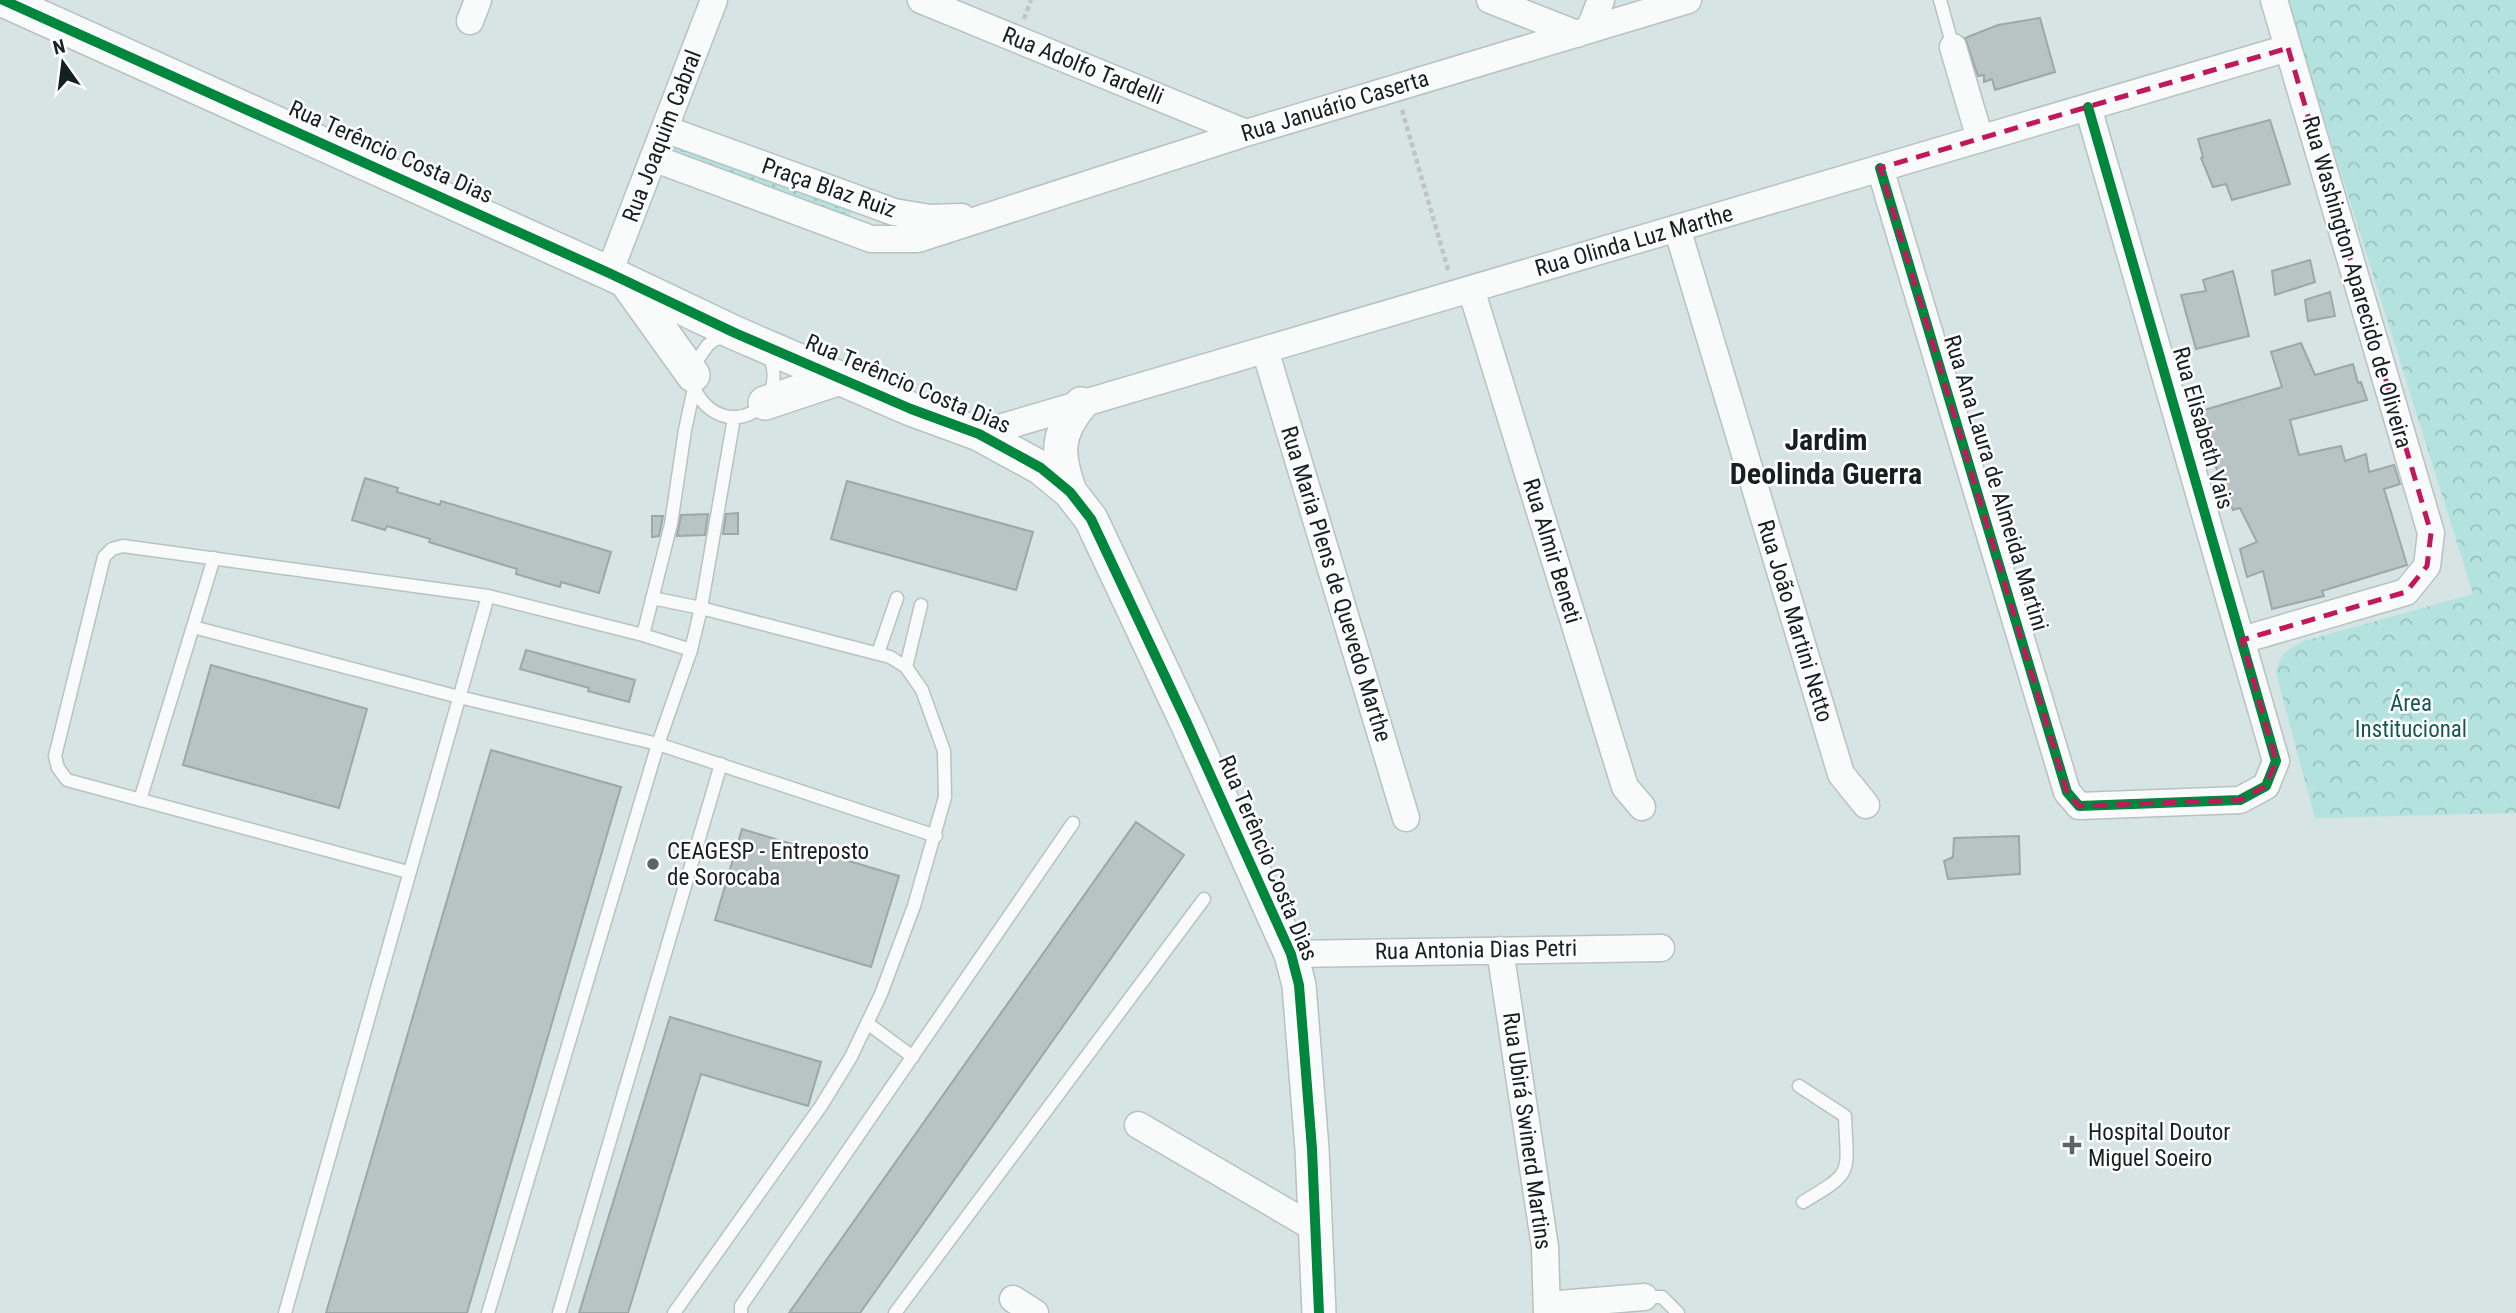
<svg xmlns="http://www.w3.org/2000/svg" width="2516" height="1313" viewBox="0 0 2516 1313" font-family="'Roboto Condensed',sans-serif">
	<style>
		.grass { fill: url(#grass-dots) }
		.forest { fill: url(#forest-crowns) }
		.building { fill: #b8c4c3; stroke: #9ca8a6; stroke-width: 2 }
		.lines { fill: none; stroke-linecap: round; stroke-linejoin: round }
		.service-casing { stroke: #b7c2c1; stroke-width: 15 }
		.minor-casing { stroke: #b7c2c1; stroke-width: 29 }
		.tertiary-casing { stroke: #b7c2c1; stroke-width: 36 }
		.path { stroke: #c0c4c4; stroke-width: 4.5; stroke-dasharray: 5 3.5; stroke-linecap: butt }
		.service { stroke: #f9fbfb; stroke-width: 12 }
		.minor { stroke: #f9fbfb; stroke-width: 26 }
		.tertiary { stroke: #f9fbfb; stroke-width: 33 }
		.cycleway-casing { stroke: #fff; stroke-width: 15 }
		.cycleway { stroke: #00873e; stroke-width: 10 }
		.marked { fill: none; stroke: #c2185b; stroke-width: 5; stroke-dasharray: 14 9; stroke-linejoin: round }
		.poi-dot { fill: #5a6564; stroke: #fff; stroke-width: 2.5 }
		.labels { text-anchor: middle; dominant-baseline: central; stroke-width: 5; stroke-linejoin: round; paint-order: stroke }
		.street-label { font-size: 23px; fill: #172020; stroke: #fff }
		.park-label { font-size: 23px; fill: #135855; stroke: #fff }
		.poi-label { font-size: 23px; fill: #172020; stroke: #fff; text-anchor: start }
		.district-label { font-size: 30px; font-weight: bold; fill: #172020; stroke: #fff }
	</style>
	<defs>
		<pattern id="grass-dots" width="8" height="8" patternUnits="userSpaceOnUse" patternTransform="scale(1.75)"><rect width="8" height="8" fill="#b3e2df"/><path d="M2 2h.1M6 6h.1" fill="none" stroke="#99c2bf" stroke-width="1.8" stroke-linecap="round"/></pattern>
		<pattern id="forest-crowns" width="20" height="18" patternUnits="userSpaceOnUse" patternTransform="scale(1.75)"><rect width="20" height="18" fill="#b3e2df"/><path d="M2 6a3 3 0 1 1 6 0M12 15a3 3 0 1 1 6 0" fill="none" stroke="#99c2bf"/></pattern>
	</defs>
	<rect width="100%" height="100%" fill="#d6e4e3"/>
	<path class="grass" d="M672,144L852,211L848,220L671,156L669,149Z"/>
	<path class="forest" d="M2287,0H2516V813L2315,818L2276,673C2279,654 2287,650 2304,641L2473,594Z"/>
	<path class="building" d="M2040,18L2055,72L1995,90L1992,79L1984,82V75L1978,76L1965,38L1998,25Z
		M2270,120L2290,184L2232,200L2226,184L2213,187L2201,158L2203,157L2198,139Z
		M2310,260L2315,282L2275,295L2272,271Z
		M2233,271L2249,336L2196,349L2181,295L2206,291L2203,280Z
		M2330,292L2335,316L2308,321L2305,300Z
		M2301,343L2315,375L2353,364L2358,383L2361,382L2367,400L2290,420L2299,455L2341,446L2345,461L2366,454L2369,472L2394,465L2400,484L2384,489L2407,565L2322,591L2324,596L2272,609L2263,571L2247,577L2240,549L2257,542L2240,508L2233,510L2215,465L2201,411L2282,387L2271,352Z
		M365,478L398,488L397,492L440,505L441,501L611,552L599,593L561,582L560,587L516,574L517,569L429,542L430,539L387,526L385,530L352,520Z
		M847,481L1033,532L1016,590L831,539Z
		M738,513V534H723L726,514Z
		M708,514L705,535L677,536L681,515Z
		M652,516H663L659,536L652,537Z
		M526,650L635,680L629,702L588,691L589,688L520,669Z
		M211,665L367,709L339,808L183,765Z
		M491,750L621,787L467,1313H326Z
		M1136,822L1184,855L860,1313H789Z
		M742,829L899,876L871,967L715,920Z
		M2019,836L2020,874L1948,879L1944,861L1953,857L1954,838Z
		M670,1017L821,1062L808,1106L701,1074L628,1313H579Z"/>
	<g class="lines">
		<g class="service-casing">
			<path id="service" d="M1940,0L1953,47
				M694,388C722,446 794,409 768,352
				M652,598L701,608L890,657L906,667L922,690L944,751L945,797L914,906L881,994L851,1057L821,1106L674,1313
				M193,627L459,697L658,744L936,836
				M643,635L671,524L685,430L694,388L693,375L696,362L707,346L714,340L728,335
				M878,653L897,598
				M906,667L921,605
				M140,800L214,558
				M408,872L67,780L58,768L55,756L104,557L112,549L123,546L488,596L643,635L691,650
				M867,1023L913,1057
				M1799,1086L1845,1116C1847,1175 1855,1171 1803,1202
				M1644,1297H1662L1678,1313
				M285,1313L488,596
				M488,1313L658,744L691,650L701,608L734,418
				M559,1313L721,764
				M741,1313V1306L1073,823
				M895,1313L1204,899"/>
		</g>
		<g class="minor-casing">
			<path id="minor" d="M921,0L1246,133
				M1490,0L1577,34
				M470,21L478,0
				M1589,30L1601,0
				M1953,47L1980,139
				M665,129L894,212L930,218L962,217
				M653,158L871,239H918L1246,133L1688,0
				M1880,168L2067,792L2079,806L2240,800L2266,786L2276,761L2088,107
				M1677,228L1841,774L1866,805
				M609,273L714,0
				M1471,289L1625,787L1642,807
				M1265,350L1406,818
				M979,434L2288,48
				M2242,640L2406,592L2427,566L2431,533L2274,0
				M1500,950L1545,1247L1547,1313
				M1291,954L1661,948
				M1138,1125L1316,1229
				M1013,1299L1035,1313
				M1547,1305L1644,1297"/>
		</g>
		<g class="tertiary-casing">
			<path id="tertiary" d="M3,0L609,273L735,333L911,409L979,434L1041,468L1070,492L1091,519L1186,721L1291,954L1299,985L1312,1149L1319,1313
				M627,283L693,375
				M765,403L840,378
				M1070,492C1057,455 1055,435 1081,404"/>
		</g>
		<path class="path" d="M1024,19L1031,0
			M1402,110L1449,273"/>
		<use href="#service" class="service"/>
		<use href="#minor" class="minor"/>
		<use href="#tertiary" class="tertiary"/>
		<g class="cycleway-casing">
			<path id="cycleway" d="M3,0L609,273L735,333L911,409L979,434L1041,468L1070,492L1091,519L1186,721L1291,954L1299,985L1312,1149L1319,1313
				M1880,168L2067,792L2079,806L2240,800L2266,786L2276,761L2088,107"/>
		</g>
		<use href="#cycleway" class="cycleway"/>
	</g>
	<path class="marked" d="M2288,48L2431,533L2427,566L2406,592L2242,640L2276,761L2266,786L2240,800L2079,806L2067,792L1880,168Z"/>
	<g class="poi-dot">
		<circle cx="653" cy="864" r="7"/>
		<path d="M2068.5 1134.5h7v7h7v7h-7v7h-7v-7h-7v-7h7z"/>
	</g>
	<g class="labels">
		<g class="street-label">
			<text transform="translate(1083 66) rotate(22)">Rua Adolfo Tardelli</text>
			<text transform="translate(1335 106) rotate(-17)">Rua Januário Caserta</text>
			<text transform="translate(662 136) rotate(-69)">Rua Joaquim Cabral</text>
			<text transform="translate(391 152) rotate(24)">Rua Terêncio Costa Dias</text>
			<text transform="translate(829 188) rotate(19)">Praça Blaz Ruiz</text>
			<text transform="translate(1634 241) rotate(-16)">Rua Olinda Luz Marthe</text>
			<text transform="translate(2357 282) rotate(74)">Rua Washington Aparecido de Oliveira</text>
			<text transform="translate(908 384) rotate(23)">Rua Terêncio Costa Dias</text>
			<text transform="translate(2203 428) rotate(74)">Rua Elisabeth Vais</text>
			<text transform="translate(1996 483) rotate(73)">Rua Ana Laura de Almeida Martini</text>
			<text transform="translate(1552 551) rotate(73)">Rua Almir Beneti</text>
			<text transform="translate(1336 584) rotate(73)">Rua Maria Plens de Quevedo Marthe</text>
			<text transform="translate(1795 621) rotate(73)">Rua João Martini Netto</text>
			<text transform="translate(1268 858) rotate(67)">Rua Terêncio Costa Dias</text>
			<text transform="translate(1476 950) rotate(-1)">Rua Antonia Dias Petri</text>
			<text transform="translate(1527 1131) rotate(82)">Rua Ubirá Swinerd Martins</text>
		</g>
		<g class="park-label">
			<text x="2411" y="703">Área<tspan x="2411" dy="26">Institucional</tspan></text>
		</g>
		<g class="poi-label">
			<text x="667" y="851">CEAGESP - Entreposto<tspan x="667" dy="26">de Sorocaba</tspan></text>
			<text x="2088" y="1132">Hospital Doutor<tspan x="2088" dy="26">Miguel Soeiro</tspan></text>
		</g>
		<g class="district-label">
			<text x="1826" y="439">Jardim<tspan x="1826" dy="34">Deolinda Guerra</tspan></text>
		</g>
	</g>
	<g transform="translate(63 63) rotate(346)" stroke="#ffffff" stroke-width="5" paint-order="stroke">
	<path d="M0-5L12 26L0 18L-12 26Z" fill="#172020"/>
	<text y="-10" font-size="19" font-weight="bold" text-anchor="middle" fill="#172020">N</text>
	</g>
</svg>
